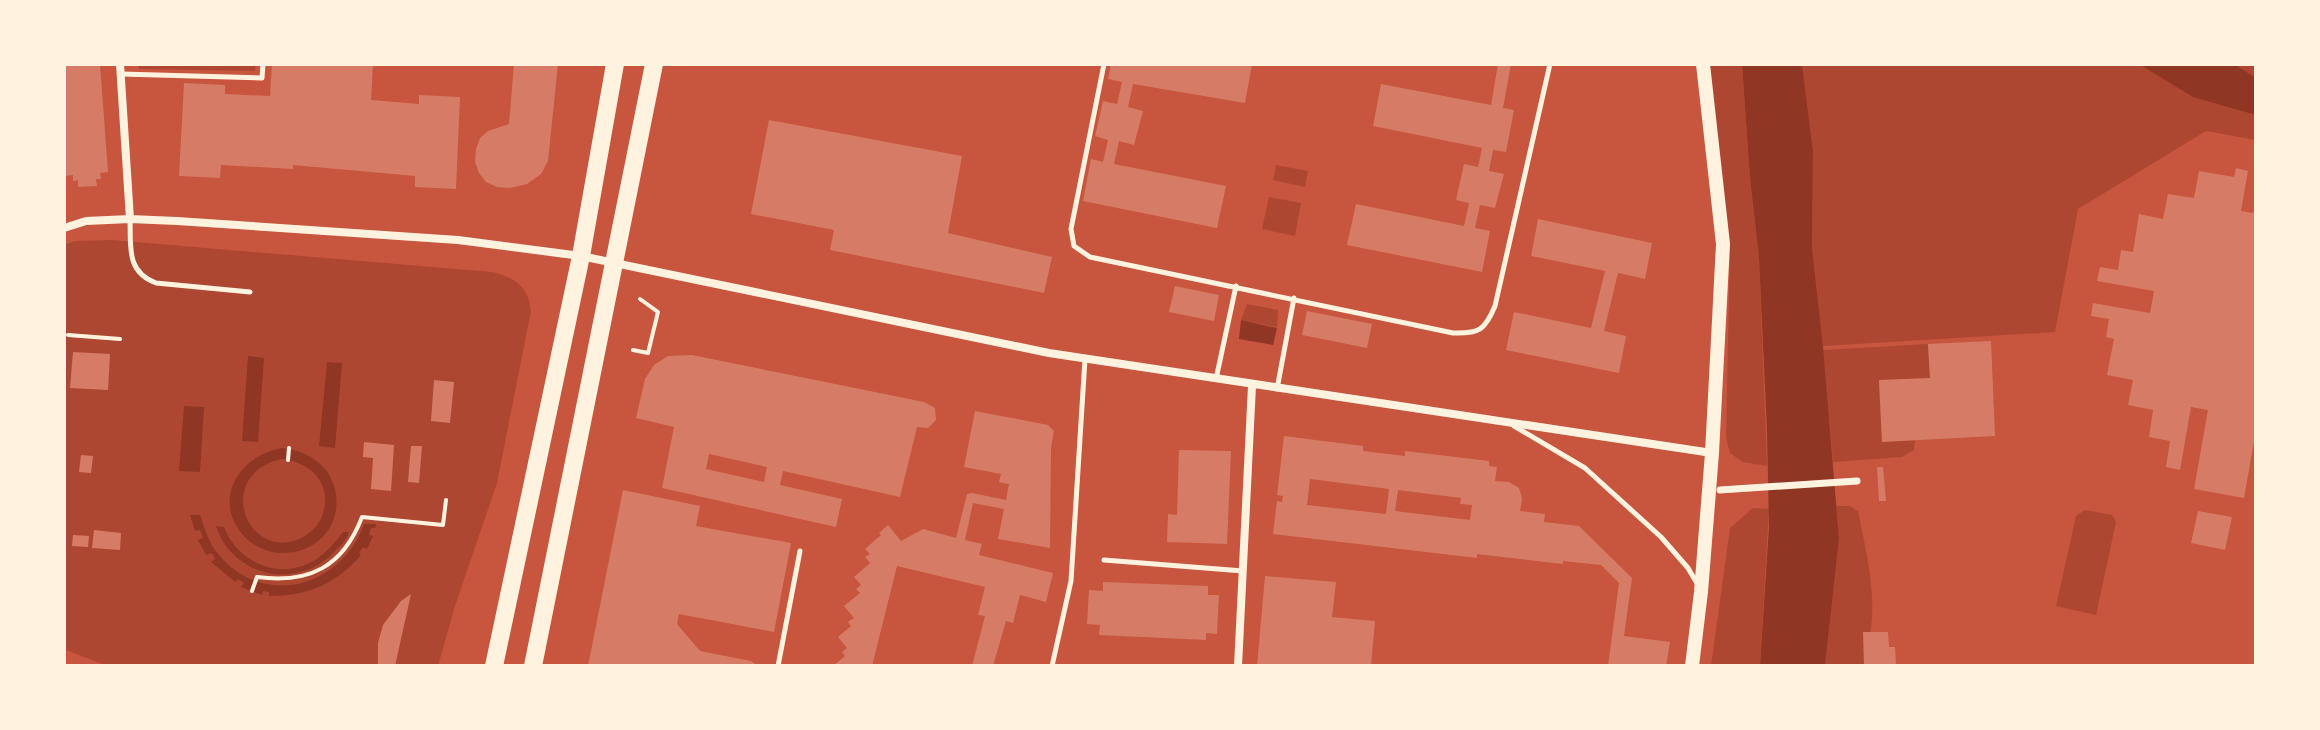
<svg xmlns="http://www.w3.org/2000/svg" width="2320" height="730" viewBox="0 0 2320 730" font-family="Figtree,sans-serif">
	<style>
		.green { fill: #ae4732 }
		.water { fill: #8f3625; fill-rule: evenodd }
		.building { fill: #d67c66; fill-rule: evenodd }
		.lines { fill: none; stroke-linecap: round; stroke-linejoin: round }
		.path { stroke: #fff3e0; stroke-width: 4 }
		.service { stroke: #fff3e0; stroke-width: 5 }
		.pedestrian { stroke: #fff3e0; stroke-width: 7 }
		.minor { stroke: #fff3e0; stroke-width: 8 }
		.tertiary { stroke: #fff3e0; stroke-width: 14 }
		.primary { stroke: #fff3e0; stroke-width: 18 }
	</style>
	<rect width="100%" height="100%" fill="#c8553d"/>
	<path class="green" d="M139,64H256L255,71L139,69Z
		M1709,64H1742L1750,178L1759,258L1767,466L1743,462L1730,453L1726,438L1730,247Z
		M1802,64H2256V140L2206,131L2078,209L2055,332L1823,346L1812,248L1813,151Z
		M1276,165L1308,171L1305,187L1273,180Z
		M1269,197L1301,203L1295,236L1262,229Z
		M112,240L492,272C516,278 528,286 531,311L497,483L455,606L438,666H107L64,649V245L75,241Z
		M1247,304L1278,310L1277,327L1241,320Z
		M1928,344L1930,378L1879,381L1882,442L1915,440L1914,450L1902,457L1833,462L1823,350Z
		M1836,506H1850L1858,511C1870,571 1880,605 1864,666H1825L1839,539Z
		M1753,508L1769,509L1760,666H1711L1730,528Z
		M2085,510L2112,515L2116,522L2096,615L2056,606L2076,516Z"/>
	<path class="water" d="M1742,64H1802L1813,151L1812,248L1823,346L1839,539L1825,666H1760L1769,527L1767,430L1759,258L1750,178Z
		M2139,64L2235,65L2256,78V115L2193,97Z
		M1241,320L1277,328L1273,345L1239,339Z
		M248,356L264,358L258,442L242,441Z
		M327,362L342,363L335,448L319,446Z
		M184,406L204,407L200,472L179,471Z
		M282,448C359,456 351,555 280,553C266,552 251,545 242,534C212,497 241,455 282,448ZM281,459C308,461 333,482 323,513C320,525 310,534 299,539C246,561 214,475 281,459Z
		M190,515H200C205,529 209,544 219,555C264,609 342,587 364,524H376L375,528H371L369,535L373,536L367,549L363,547L359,553L361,555C336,584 308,596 269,596V592L263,591L262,595L241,587L244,583L238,579L235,582L211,562L215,559L212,553L206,555L198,540L203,538L200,530L195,531Z
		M216,526L224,527C236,559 272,578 305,565C321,559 333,545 343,532H349C346,541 340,546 334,552C298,591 232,577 216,526Z"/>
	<path class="building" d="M64,64H100L108,172L100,173L101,179H96L97,186L78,187V180L73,181V175L64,176Z
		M272,64H373L371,100L419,104V95L460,97L456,189L415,187V176L293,165V169L221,165L220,178L179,176L184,83L225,85V94L270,96Z
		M514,64H558L548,161L541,174L527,184L510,188L497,187L486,182L479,173L475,162L476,149L480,138L488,131L509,124Z
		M1111,64H1252L1245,103L1133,84L1128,107L1143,111L1134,145L1119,141L1114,164L1226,186L1217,228L1083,201L1091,159L1103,162L1108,140L1095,136L1103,101L1117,104L1122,82L1108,79Z
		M1498,64H1511L1503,108L1514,110L1506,152L1493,150L1489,171L1504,174L1495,208L1480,205L1475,228L1490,231L1482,272L1347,245L1356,204L1464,226L1469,203L1456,200L1464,164L1478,167L1482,148L1373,126L1381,84L1491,105Z
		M769,120L962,156L948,233L1052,257L1044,293L830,250L834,230L751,214Z
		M2236,168L2248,171L2241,211L2253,213L2256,204V430L2244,498L2194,489L2208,410L2191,407L2180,470L2166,467L2170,441L2149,437L2153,410L2128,405L2133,380L2107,375L2114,339L2106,337L2109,319L2091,316L2093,303L2150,313L2154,291L2097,281L2100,267L2118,270L2121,250L2133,252L2139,214L2163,219L2168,194L2194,198L2199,171L2234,177Z
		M1538,219L1652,243L1645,279L1618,273L1604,331L1626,336L1619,373L1506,350L1514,312L1591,328L1605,271L1531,256Z
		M1175,286L1219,295L1214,321L1169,312Z
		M1307,311L1372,324L1367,348L1302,335Z
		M1991,341L1995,436L1882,442L1879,380L1930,378L1928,344Z
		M73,352L110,354L108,390L70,388Z
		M692,355L924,402L935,408L936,420L928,428L917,427L900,497L783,471L780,485L842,499L836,527L662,488L674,427L636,418L645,379L654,365L668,356ZM709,454L767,467L764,482L706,469Z
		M434,380L454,382L450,423L431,421Z
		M975,411L1048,425L1054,431L1051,448L1050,548L998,539L1004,509L973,503L965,540L982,544L979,555L1053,573L1046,602L1020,595L1013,623L1006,621L993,666H972L985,616L978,615L985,587L897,566L872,666H833L845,656L842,652L847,648L838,637L851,626L848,622L854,618L844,606L860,593L856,589L861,585L854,577L870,563L865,557L870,554L865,549L881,535L879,533L888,525L901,541L923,529L956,538L967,494L972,493L1006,500L1009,484L999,482L1001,474L964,467Z
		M1284,436L1363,446V451L1405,456V451L1489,461V466L1497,467L1495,481L1509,482L1519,488L1522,498L1520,511L1545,514L1544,522L1579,526L1632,578L1624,636L1670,642L1666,666H1608L1619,583L1601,565L1563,561V564L1477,554V558L1273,534L1277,501L1282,502L1283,496L1277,495ZM1310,479L1389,489L1386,514L1307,505ZM1398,490L1461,498L1460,504L1472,505L1470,520L1395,511Z
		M364,442L394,445L391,491L371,489L373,458L363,457Z
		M411,446H422L419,483L408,482Z
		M1179,450L1231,451L1227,544L1167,542L1168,514L1177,515Z
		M81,455L93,456L91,473L79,472Z
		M1877,467H1883L1886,501H1879Z
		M623,490L700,506L696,526L791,543L774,632L679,614L677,624L700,651L751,661L758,666H588Z
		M2198,511L2232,517L2225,550L2191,543Z
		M94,530L121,533L120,550L92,548Z
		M73,535L89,536L88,547L72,546Z
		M1265,576L1336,582L1332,617L1375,621L1371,666H1257Z
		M1103,582L1208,586V595H1219L1217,634L1206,633V640L1099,635L1100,625L1087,624L1089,590L1103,591Z
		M411,594L395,666H378V643L383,625L401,601Z
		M1863,632H1888L1889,647H1895L1896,666H1864Z"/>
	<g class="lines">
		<path class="path" d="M68,335L120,339
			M633,350L648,353L658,312L640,299
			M288,460L289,448
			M252,591L257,577C309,584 343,567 362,517L443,525L446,500"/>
		<path class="service" d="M1104,64L1071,229L1074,246L1090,257L1453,333C1479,334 1485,330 1495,306L1550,64
			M121,74L262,78L263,64
			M130,220C131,247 126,272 156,283L250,292
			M1216,379L1236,286
			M1277,389L1294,298
			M1514,426L1585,468L1661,537L1688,568L1698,585
			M1104,560L1243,571
			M778,666L800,551
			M1052,666L1071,581L1085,359"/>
		<path class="pedestrian" d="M1720,490L1857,481"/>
		<path class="minor" d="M120,64L130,219
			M64,228L86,221L130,219L177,221L458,240L581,256L1049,353L1712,453
			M1238,666L1252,386"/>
		<path class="tertiary" d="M1692,666L1701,592L1712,453L1723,244L1703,64"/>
		<path class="primary" d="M494,666L581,256L615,64
			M533,666L654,64"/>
	</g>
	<rect width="2320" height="730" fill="none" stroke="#fff3e0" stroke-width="132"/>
</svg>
